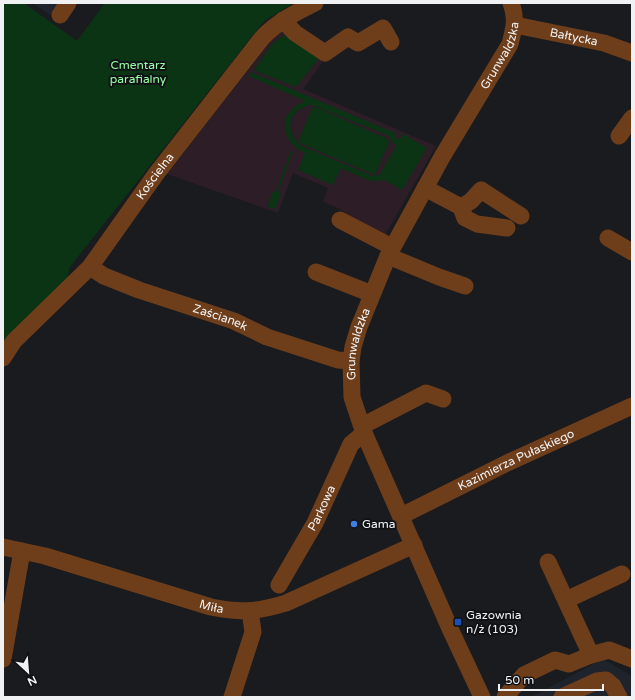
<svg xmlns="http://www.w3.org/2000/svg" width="635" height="700" viewBox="0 0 635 700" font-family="'Varela Round',sans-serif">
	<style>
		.built { fill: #1f232c }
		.education { fill: #2c1d27 }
		.green { fill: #0a3414; fill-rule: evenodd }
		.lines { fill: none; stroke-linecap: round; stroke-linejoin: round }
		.minor { stroke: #6e3e1b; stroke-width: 17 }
		.shop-dot { fill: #3f7fe0; stroke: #111216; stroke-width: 1.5 }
		.transit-dot { fill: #1a4fb4; stroke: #111216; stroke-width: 1.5 }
		.labels { text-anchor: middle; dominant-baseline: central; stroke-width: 4; stroke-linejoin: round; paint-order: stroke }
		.street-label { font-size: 12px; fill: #f0f1f3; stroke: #111216 }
		.park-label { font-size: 12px; fill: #96fca4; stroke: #111216 }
		.poi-label { font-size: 12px; fill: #f0f1f3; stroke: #111216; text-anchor: start }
	</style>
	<rect width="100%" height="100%" fill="#1a1b1f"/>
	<path class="built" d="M32,3H72L60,21Z
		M603,659L632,676V697H531Z"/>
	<path class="education" d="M282,31L320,54L322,63L303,89L436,146L384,237L338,208L323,202L328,188L293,173L278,213L167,174L270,42Z"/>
	<path class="green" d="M3,3H24L77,41L105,3H294L264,21L70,267L66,284L3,349Z
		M284,35L319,58L296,87L254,70L272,44Z
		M251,72L395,133L394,135L399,140L403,134L427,148L402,190L385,180L376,181L368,180L341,168L333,185L298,170L305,153C278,140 278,112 305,101L249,76ZM313,105L387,135L391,139L396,146L379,176L370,175L304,147C282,135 288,107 313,105Z
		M313,106L390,140L375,175L298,142Z
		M291,151L293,152L278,192L281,194L275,209L267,207L273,191L276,192Z"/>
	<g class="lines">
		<g class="minor">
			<path d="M60,15L68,3"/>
			<path d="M283,20L295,33L325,53L348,37L358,43L383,28L391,42"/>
			<path id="s1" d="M515,25L604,43L632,53"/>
			<path d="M619,136L632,118"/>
			<path d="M425,188L461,207L471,201L481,190L521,216"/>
			<path d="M461,207L465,218L477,224L507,228"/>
			<path d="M340,220L392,247"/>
			<path d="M608,238L632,252"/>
			<path d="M388,256L439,277L465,286"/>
			<path id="s2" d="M90,267L104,276L139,290L234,321L267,337L338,360L351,361"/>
			<path d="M316,272L372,294"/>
			<path id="s3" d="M3,358L14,341L90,267L156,174L262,38C277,22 295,13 315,3"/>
			<path d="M362,426L426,393L443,399"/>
			<path id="s4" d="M401,516L507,463L632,406"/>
			<path id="s5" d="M3,547L45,556L211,607C241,613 257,612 286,603L414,545"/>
			<path d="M548,562L591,655"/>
			<path id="s6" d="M279,585L315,523L351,444L364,433"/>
			<path d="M566,600L622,574"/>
			<path d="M3,659L22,551"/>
			<path d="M232,697L253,632L250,611"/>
			<path id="s7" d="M482,697L452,633L364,433L352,397L351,361L353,347L359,327L388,256L442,157L510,44C514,28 517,19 511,3"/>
			<path d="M505,697L524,675L555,660L569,664L591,655L609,650L632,659"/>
			<path d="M562,697L597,681L606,680L613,686L619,697"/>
		</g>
	</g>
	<circle class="shop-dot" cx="354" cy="524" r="4"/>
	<rect class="transit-dot" x="454" y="618" width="8" height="8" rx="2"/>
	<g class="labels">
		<g class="street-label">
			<text stroke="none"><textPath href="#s1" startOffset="60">Bałtycka</textPath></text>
			<text stroke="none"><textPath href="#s7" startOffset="705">Grunwaldzka</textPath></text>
			<text stroke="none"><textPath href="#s3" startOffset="238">Kościelna</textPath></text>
			<text stroke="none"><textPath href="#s2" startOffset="140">Zaścianek</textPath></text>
			<text stroke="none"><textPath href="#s7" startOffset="381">Grunwaldzka</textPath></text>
			<text stroke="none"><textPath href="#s4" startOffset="128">Kazimierza Pułaskiego</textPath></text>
			<text stroke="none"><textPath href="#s6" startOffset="88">Parkowa</textPath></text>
			<text stroke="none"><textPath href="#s5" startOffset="217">Miła</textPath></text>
		</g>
		<g class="park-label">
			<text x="138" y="65">Cmentarz<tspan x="138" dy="14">parafialny</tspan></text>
		</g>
		<g class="poi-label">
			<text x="362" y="524">Gama</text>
			<text x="466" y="615">Gazownia<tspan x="466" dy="14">n/ż (103)</tspan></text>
		</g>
	</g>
	<rect width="635" height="700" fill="none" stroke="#f0f1f3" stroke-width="8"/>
	<g transform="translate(28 672) rotate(154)" stroke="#111216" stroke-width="3" paint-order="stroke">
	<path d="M0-3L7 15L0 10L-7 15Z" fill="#f0f1f3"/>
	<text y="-6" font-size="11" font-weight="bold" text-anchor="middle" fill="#f0f1f3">N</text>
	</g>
	<path d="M499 684v6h104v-6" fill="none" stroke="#f0f1f3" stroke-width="2"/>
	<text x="505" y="684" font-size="12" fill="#f0f1f3" stroke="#111216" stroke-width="3" paint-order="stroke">50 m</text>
</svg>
